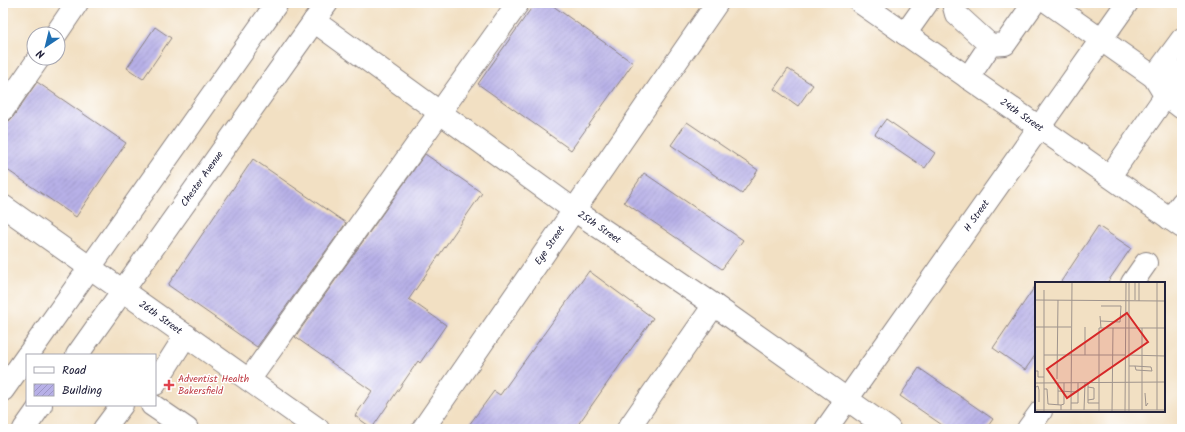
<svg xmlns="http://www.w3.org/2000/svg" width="1185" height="432" viewBox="0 0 1185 432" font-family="Kalam,sans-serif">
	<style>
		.building { fill: url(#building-hatch) }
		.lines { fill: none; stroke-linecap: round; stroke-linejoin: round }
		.minor-casing { stroke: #8a817f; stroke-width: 24 }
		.major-casing { stroke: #8a817f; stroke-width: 24 }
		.minor { stroke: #fff; stroke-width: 22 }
		.major { stroke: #fff; stroke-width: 22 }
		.health-dot { fill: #e0444e; stroke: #fff; stroke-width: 1.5 }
		.labels { text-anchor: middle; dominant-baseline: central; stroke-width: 3; stroke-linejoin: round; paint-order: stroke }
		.street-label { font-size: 10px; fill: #22223b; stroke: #fff }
		.health-label { font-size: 10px; fill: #be3a42; stroke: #fff; text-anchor: start }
		.inset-road { fill: none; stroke: #9f948d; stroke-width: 1 }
		.view { fill: #d62828; fill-opacity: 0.15; stroke: #d62828; stroke-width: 2 }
		.inset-edge { fill: none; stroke: #22223b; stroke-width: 2 }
	</style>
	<defs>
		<pattern id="building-hatch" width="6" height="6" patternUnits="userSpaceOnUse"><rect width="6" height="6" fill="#b7b0e7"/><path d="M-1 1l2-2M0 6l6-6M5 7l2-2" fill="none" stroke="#9d97c7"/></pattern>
	</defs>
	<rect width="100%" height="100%" fill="#fff"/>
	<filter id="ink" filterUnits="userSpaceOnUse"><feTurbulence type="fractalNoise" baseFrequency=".025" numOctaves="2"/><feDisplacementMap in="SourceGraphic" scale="8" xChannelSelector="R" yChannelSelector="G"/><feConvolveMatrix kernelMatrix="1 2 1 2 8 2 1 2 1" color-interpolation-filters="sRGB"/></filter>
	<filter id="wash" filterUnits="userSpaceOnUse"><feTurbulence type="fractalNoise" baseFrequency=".012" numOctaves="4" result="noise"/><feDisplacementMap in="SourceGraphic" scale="16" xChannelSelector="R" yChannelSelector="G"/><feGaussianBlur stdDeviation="0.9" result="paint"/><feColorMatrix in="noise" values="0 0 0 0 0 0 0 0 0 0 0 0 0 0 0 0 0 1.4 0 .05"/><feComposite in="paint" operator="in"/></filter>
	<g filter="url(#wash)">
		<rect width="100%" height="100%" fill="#f2e0c3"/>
		<g id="blocks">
			<path class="building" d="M535,3H549L633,63L571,150L478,84Z
				M155,27L171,38L143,79L127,68Z
				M788,69L813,85L798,106L774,89Z
				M37,82L126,143L76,217L3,167V122L9,121L13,117Z
				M886,119L935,153L925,168L875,134Z
				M687,122L758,170L742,194L671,145Z
				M425,154L482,193L409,299L446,325L420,363L418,361L372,428L355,416L372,391L295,337Z
				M253,159L346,223L257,347L168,285Z
				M644,173L743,240L722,269L624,202Z
				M1098,226L1131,248L1107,283H1060Z
				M589,271L653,318L575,429H466L494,391L500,395Z
				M1036,285V354L1025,370L993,348Z
				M919,368L993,419L986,429H948L900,396Z"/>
		</g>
	</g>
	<g filter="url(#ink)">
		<use href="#blocks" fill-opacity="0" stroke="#8a817f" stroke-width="1"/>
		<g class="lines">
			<g class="minor-casing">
				<g id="minor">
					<path d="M953,3L956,14L990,45"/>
					<path d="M1049,3L1154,77L1165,95L1182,108"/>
					<path id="s1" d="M314,21L574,210L714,305L889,429"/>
					<path d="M56,34L77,3"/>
					<path d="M905,34L927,3"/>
					<path d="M1154,77L1182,39"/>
					<path d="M968,78L990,45L1005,44L1034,3"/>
					<path d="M3,110L39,58"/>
					<path d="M1110,176L1182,72"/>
					<path id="s2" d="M3,206L318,429"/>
					<path d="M1170,219L1182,203"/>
					<path d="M1132,283L1146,263"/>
					<path d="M249,380L518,3"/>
					<path d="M155,384L186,335"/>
					<path d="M152,405L187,429"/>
					<path d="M104,429L122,405"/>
					<path id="s3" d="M423,429L717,3"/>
					<path d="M628,429L714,305"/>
					<path id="s4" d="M826,429L1127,3"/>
					<path d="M1028,429L1041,411"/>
				</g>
			</g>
			<g class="major-casing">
				<g id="major">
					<path id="s5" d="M861,3L1182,227"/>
					<path d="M28,355L277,3"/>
					<path id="s6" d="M77,355L327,3"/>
					<path d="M3,390L27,356"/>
					<path d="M24,429L41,405"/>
				</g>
			</g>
			<use href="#minor" class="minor"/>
			<use href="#major" class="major"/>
		</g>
	</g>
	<path class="health-dot" d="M167 379h4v4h4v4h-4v4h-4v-4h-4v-4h4z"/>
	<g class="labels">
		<g class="street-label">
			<text stroke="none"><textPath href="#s5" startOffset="196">24th Street</textPath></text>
			<text stroke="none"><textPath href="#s6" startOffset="216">Chester Avenue</textPath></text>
			<text stroke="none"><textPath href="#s4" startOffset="261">H Street</textPath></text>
			<text stroke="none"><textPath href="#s1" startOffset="352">25th Street</textPath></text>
			<text stroke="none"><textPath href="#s3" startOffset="223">Eye Street</textPath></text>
			<text stroke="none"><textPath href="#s2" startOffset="193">26th Street</textPath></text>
		</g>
		<g class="health-label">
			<text x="178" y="379">Adventist Health<tspan x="178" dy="12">Bakersfield</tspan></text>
		</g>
	</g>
	<g transform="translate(1035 282)">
		<rect width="130" height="130" fill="#f2e0c3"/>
		<path class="inset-road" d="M100,0V18M0,18L130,19M104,19V0M66,24H86L85,40L66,39M65,34L66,46M0,45H36M50,45V73M9,73H91M94,73L130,74M94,84H100L116,85L117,89L101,88L100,84M0,89H3V95H9M22,97L23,18M0,101L130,100M23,101V109L42,110M53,101V121H64M1,105L3,104L4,108V120M53,105L59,106V117L53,118M9,107H12L13,122L26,123V128M23,109V123M110,111L111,124L113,121M36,121H43V101M26,123L29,122V101M0,128H130M36,128L37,0M49,128L50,101M107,128V46M122,128V0M94,129V0M9,130V8M64,130V46H130M77,130L78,46M90,130L91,0"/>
		<path class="view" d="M92,31L113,60L32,116L12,87Z"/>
		<rect width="130" height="130" class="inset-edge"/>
	</g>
	<rect width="1185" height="432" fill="none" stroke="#fff" stroke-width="16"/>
	<rect x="26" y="354" width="130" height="52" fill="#ffffff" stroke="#a7a7b1"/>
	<rect x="34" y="367" width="20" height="6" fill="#ffffff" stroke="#a7a7b1"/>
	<text x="62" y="374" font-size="12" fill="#22223b">Road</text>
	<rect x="34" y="384" width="20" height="12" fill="url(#building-hatch)" stroke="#a7a7b1"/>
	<text x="62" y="394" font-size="12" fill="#22223b">Building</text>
	<g transform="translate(46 46) rotate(215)"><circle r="19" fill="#ffffff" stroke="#a7a7b1"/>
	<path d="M0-3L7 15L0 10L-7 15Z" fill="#1f6fb2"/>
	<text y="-6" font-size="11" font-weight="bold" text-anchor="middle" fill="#22223b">N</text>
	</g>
</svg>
